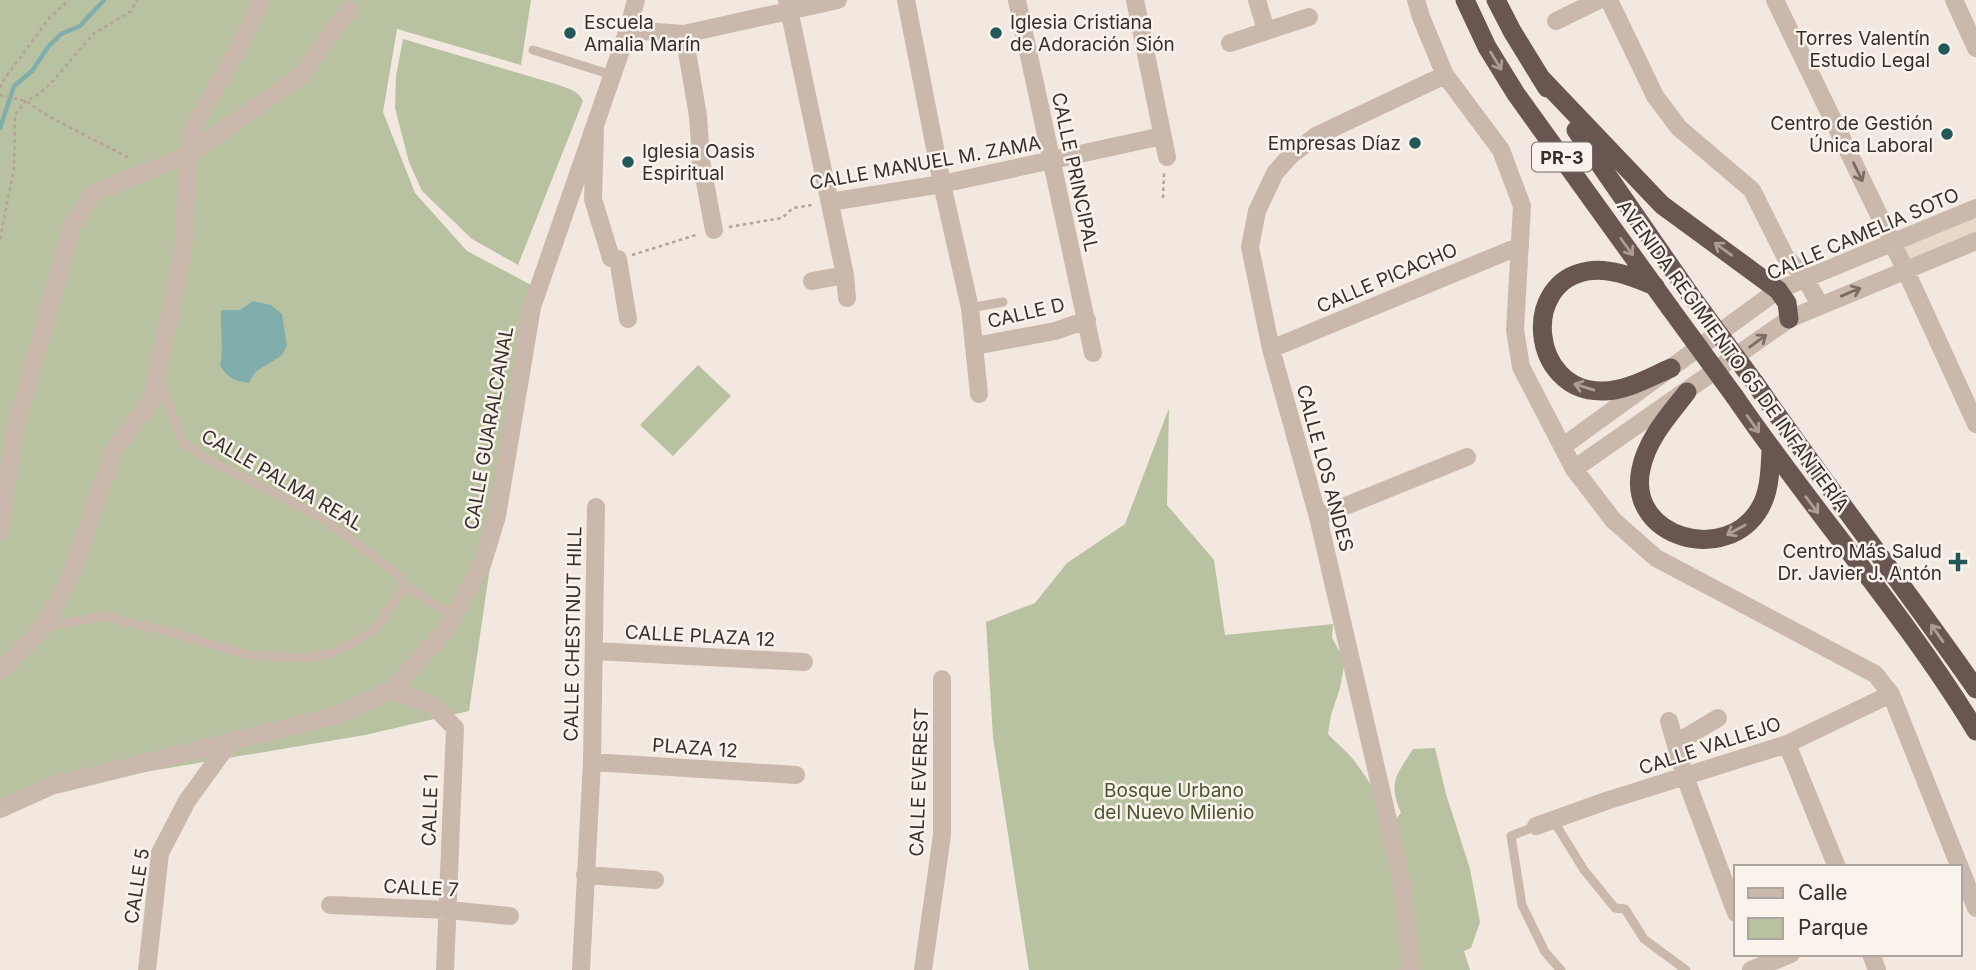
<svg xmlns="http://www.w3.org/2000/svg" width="1976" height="970" viewBox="0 0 1976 970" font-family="Inter,sans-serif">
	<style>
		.green { fill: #b8c1a0 }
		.plaza { fill: #e9d8c8 }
		.water { fill: #80aead }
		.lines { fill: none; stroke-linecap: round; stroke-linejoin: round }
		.stream { stroke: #80aead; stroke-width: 4.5 }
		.path { stroke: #b6a296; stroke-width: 2.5; stroke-dasharray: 3.5 3.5; stroke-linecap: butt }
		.service { stroke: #cab8ac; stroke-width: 9 }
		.minor { stroke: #cab8ac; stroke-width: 18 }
		.tertiary { stroke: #cab8ac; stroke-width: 18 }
		.trunk { stroke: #695650; stroke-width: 19 }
		.trunk-bridge { stroke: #695650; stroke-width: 19 }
		.oneway { stroke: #aa9d96 }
		.oneway2 { stroke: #7a6c65 }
		.poi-dot { fill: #225858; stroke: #faf3ec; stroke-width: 2.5 }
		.labels { text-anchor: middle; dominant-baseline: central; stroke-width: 5; stroke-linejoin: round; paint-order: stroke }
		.shield { fill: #faf3ec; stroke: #726965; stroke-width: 2 }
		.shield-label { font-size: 18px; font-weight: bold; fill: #382e2b }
		.poi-label { font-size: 19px; fill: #382e2b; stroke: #faf3ec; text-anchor: end }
		.street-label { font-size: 19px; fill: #382e2b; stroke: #faf3ec }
		.park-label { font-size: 19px; fill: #4a552f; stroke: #faf3ec }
	</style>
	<rect width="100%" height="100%" fill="#f2e8e0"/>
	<path class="green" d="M0,0H531L521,65L397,29L383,112L415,193L467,251L531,285L469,711L365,735L97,780L0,805Z
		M403,39L559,85C569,89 578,90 583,101L518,265L472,239L422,191L409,162L395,108L396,76Z
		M698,365L731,396L673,456L640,425Z
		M1169,408L1167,505L1214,560L1225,635L1333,624L1332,638L1345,661L1340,688L1331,715L1328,734C1337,744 1348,752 1355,762C1370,781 1381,802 1392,823L1401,813C1388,782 1396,776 1413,749L1435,748L1446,794L1470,869L1480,922L1471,948L1464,951L1470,970H1029L993,737L986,622L1035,603L1067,563L1125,524Z"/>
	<path class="plaza" d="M1976,214V233L1909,259L1901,247Z"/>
	<path class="water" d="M253,301L271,305L282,314L287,346L281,356L255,372L249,383C235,381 228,378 220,366C224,348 220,329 221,310H240Z"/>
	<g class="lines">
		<path class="stream" d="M0,128L14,86L32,71L48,47L61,34L80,26L104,0"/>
		<path class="path" d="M0,88L5,78L50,17L69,0
			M0,95L26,101L48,116L131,159
			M1163,198L1164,173
			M729,227L782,218L793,208L812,205
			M0,239L14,169L15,115L26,101L39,94L52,82L93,34L131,11L137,0
			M632,255L699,234"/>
		<path class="service" d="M533,50L612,75
			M970,308L1003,302
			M159,380L183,442L204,457L314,514L345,534L399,576L405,586L454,616
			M45,627L103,616L173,633L248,655L305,658L329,654L357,641L378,626L405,586
			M1553,820L1584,870L1615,908L1625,909L1644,939L1686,970
			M1536,826L1511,836L1522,905L1545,952L1561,970"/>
		<path class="minor" d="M787,0L845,275L847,298
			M906,0L942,184L970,308L979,394
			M1017,0L1093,353
			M1135,0L1167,157
			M1257,0L1266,30
			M1416,0L1421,17L1445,75L1501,150L1522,206L1515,330L1521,367L1574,469L1613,520L1656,558L1875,674L1891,694L1976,908
			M1609,0L1655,96L1679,128L1752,190L1785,256L1805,278L1820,305
			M1775,0L1905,269L1976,424
			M1954,0L1976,48
			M1556,21L1599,0
			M628,30L684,34L838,0
			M684,34L698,116L701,161L714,230
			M1230,43L1309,17
			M595,132L593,199L611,258L618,259L628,319
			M830,202L942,184L1162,136
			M812,281L845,275
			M975,346L1055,331L1087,320
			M1271,349L1520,246
			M1562,447L1778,290L1976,208
			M1574,469L1789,319L1976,241
			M1318,517L1467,457
			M0,531L13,438L72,225L93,193L188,155L194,125L223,76L258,9L260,0
			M594,651L804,662
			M0,671L43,628L69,580L115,448L152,399L183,251L188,155L300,76L349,10
			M391,690L433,705L455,728L445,970
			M1669,721L1685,777L1736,913
			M1676,743L1718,718
			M1787,744L1837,867
			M592,762L796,775
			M1536,826L1606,801L1787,744L1891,694
			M585,875L655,880
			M330,905L448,910L510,916
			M1871,954L1877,970
			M147,970L160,853L187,801L229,743
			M581,970L592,762L596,507
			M923,970L942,835V679
			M1408,970L1412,966L1400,872L1318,517L1271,349L1250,247L1257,211L1275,173L1291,155L1316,136L1445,75
			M1751,970L1791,954"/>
		<path class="tertiary" d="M0,809L51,786L338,715L391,690L445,631L482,565L497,516L532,307L628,30L636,0"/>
		<path class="trunk" d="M1465,0L1487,47L1516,94L1670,308
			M1496,0L1512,31L1547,88
			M1540,77L1662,205L1778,290L1787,303L1789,319
			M1576,130L1689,293
			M1655,286C1635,278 1610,267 1588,271C1520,282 1531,391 1601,391C1625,392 1650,377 1671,368
			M1755,383C1826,486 1904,586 1976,689
			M1687,392C1669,415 1647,439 1641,469C1626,538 1727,566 1760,508C1770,491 1770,469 1771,451
			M1735,397C1812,510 1905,614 1976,731"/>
		<path class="trunk-bridge" d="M1689,293L1755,383
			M1670,308L1735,397"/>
	</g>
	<defs><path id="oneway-shaft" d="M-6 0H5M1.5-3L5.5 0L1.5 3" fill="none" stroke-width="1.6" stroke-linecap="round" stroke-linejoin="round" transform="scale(1.75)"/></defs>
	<g class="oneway">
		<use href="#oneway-shaft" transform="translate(1496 61) rotate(59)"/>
		<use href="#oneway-shaft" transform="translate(1627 247) rotate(54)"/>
		<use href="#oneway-shaft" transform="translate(1723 249) rotate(-144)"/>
		<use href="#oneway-shaft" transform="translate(1584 387) rotate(-163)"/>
		<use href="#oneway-shaft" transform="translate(1753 424) rotate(55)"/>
		<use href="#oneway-shaft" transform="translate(1812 505) rotate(53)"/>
		<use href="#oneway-shaft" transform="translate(1736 530) rotate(151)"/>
		<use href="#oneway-shaft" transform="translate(1937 633) rotate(-125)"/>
	</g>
	<g class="oneway2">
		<use href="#oneway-shaft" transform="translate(1858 172) rotate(64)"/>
		<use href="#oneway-shaft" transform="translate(1851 292) rotate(-23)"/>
		<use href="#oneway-shaft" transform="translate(1758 341) rotate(-36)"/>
	</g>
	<g class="poi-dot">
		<circle cx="570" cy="33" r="7"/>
		<circle cx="996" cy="33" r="7"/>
		<circle cx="1944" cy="49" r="7"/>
		<circle cx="1947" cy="134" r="7"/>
		<circle cx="1415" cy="143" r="7"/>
		<circle cx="628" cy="162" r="7"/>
		<path d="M1954.5 551.5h7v7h7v7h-7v7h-7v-7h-7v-7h7z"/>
	</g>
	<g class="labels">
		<rect class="shield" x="1532" y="142.5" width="60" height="29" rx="5"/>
		<g class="shield-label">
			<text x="1562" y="157">PR-3</text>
		</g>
		<g class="poi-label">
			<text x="584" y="22" text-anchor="start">Escuela<tspan x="584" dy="22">Amalia Marín</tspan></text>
			<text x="1010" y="22" text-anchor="start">Iglesia Cristiana<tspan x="1010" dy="22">de Adoración Sión</tspan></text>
			<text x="1930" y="38">Torres Valentín<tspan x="1930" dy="22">Estudio Legal</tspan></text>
			<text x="1933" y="123">Centro de Gestión<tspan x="1933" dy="22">Única Laboral</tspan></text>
			<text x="1401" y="143">Empresas Díaz</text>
			<text x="642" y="151" text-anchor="start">Iglesia Oasis<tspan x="642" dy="22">Espiritual</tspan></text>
			<text x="1942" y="551">Centro Más Salud<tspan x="1942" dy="22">Dr. Javier J. Antón</tspan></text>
		</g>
		<g class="street-label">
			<text transform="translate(925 163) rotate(-10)">CALLE MANUEL M. ZAMA</text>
			<text transform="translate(1075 172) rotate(78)">CALLE PRINCIPAL</text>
			<text transform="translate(1863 234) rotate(-23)">CALLE CAMELIA SOTO</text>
			<text transform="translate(1387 278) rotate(-23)">CALLE PICACHO</text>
			<text transform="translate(1026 313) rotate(-13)">CALLE D</text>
			<text transform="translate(1733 356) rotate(54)">AVENIDA REGIMIENTO 65 DE INFANTERÍA</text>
			<text transform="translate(489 428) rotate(-80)">CALLE GUARALCANAL</text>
			<text transform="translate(1325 468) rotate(75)">CALLE LOS ANDES</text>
			<text transform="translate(282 480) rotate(30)">CALLE PALMA REAL</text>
			<text transform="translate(573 634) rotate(-89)">CALLE CHESTNUT HILL</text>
			<text transform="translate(700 636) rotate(3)">CALLE PLAZA 12</text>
			<text transform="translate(1710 746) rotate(-18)">CALLE VALLEJO</text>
			<text transform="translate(695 748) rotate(4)">PLAZA 12</text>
			<text transform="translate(919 782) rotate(-88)">CALLE EVEREST</text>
			<text transform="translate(430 810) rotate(-88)">CALLE 1</text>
			<text transform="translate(137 886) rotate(-81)">CALLE 5</text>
			<text transform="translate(421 888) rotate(3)">CALLE 7</text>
		</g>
		<g class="park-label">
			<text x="1174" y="790">Bosque Urbano<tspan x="1174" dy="22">del Nuevo Milenio</tspan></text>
		</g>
	</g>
	<rect x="1734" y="865" width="228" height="91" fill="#faf3ec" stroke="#aca49f" stroke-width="2"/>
	<rect x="1748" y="888" width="35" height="10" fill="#cab8ac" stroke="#aca49f" stroke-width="2"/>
	<text x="1798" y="900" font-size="21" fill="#382e2b">Calle</text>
	<rect x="1748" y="918" width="35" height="21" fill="#b8c1a0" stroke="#aca49f" stroke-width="2"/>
	<text x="1798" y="935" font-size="21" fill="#382e2b">Parque</text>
</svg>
